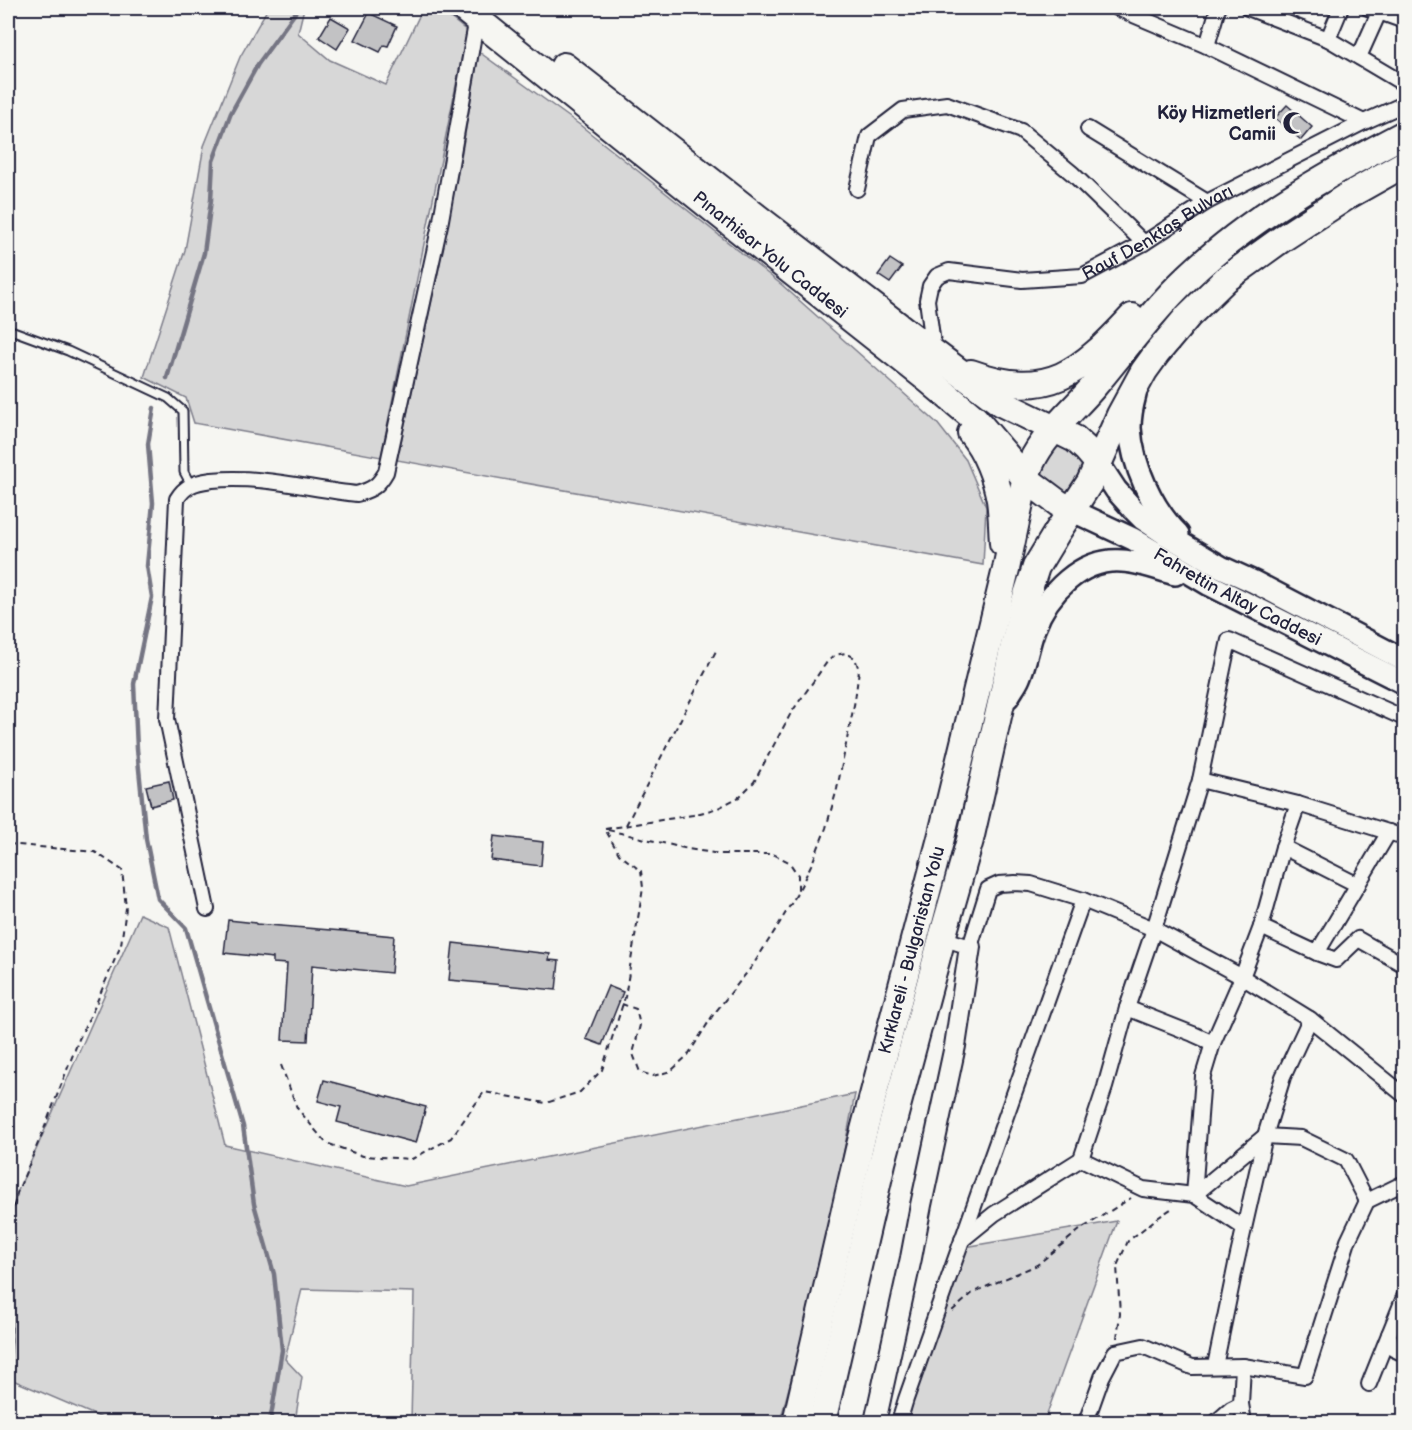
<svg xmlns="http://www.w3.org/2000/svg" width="1412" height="1430" viewBox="0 0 1412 1430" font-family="'Balsamiq Sans',sans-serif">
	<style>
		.green { fill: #d7d7d7; stroke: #7c7c89; stroke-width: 1.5 }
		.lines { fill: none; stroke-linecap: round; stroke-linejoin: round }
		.stream { stroke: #757583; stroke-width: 4.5 }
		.building { fill: #c2c2c4; stroke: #22223b; stroke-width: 1.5 }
		.lane-casing { stroke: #22223b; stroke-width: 11 }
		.street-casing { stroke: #22223b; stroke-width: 18 }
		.secondary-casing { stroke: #22223b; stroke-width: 24 }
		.primary-casing { stroke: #22223b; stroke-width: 26 }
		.highway-casing { stroke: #22223b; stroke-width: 30 }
		.path { stroke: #22223b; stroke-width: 2; stroke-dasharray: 6 4.5; stroke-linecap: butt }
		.lane { stroke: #f6f6f2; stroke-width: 7 }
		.street { stroke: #f6f6f2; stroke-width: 14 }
		.secondary { stroke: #f6f6f2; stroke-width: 20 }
		.primary { stroke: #f6f6f2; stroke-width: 21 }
		.highway { stroke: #f6f6f2; stroke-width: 26 }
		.labels { text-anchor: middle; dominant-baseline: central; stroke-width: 5; stroke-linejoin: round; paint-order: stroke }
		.poi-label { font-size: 18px; font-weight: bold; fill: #22223b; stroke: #f6f6f2; text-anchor: end }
		.street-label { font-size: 18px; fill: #22223b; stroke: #f6f6f2 }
	</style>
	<rect width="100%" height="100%" fill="#f6f6f2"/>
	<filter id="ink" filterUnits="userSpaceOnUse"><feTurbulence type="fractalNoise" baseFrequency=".0167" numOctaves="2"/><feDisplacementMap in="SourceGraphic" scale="12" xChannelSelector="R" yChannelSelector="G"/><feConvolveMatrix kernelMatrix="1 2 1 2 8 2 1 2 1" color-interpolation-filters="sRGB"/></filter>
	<g filter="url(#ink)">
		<path class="green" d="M268,8H304L298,33L330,60L386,85L423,8H438L467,31L381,457L194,423L186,398L144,377L185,250L204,146L240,57Z
			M479,52L580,125L782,285L937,423L966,460L986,507L983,565L397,460L439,267L461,157Z
			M1064,446L1086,463L1070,493L1062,494L1039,473L1049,451L1056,447Z
			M140,914L169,927L225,1145L406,1186L855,1094L824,1254L780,1422H411L414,1292L302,1289L285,1359L302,1377L295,1422H111L8,1378L12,1343L11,1287L8,1264V1231L17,1193Z
			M1117,1221L1044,1422H908L918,1379L965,1247Z"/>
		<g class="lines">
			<path class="stream" d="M167,378L204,253L211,200L213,161L231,113L258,64L295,13L296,8
				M154,408L148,444L153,503L147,566L152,597L134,684L137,749L146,839L158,899L186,928L243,1126L254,1204L274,1274L282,1350L270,1422"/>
		</g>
		<path class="building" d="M369,13L397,26L388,46L384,45L380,52L355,40Z
			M331,17L350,28L337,49L319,37Z
			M1287,105L1312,127L1301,140L1275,118Z
			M890,259L902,267L890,283L878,275Z
			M169,781L173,800L151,806L146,786Z
			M494,836L543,842L541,866L491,860Z
			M228,920L256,923V924L343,931L394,936L391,973L312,965L308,1041L282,1040L287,964L273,963V958L224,953Z
			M453,943L550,954L549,960L559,961L556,990L449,980Z
			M608,986L623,992L602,1045L586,1039Z
			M324,1080L426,1107L416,1143L337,1122L341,1107L318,1101Z"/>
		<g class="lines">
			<g class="lane-casing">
				<path id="lane" d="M8,329L68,351L168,398L183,411L184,472L191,485"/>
			</g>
			<g class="street-casing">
				<g id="street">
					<path d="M1117,8L1207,46L1364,122"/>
					<path d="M1248,8L1328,39L1404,84"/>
					<path d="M1368,8L1404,21"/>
					<path d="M1328,39L1341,8"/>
					<path d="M1207,46L1218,8"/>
					<path d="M1359,57L1381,8"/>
					<path d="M1088,129L1207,202"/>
					<path d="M857,189L869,136L903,110L947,104L1021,131L1073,174L1144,243"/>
					<path id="s1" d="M934,351L927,300L930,286L937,276L949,271L1022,280L1082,276L1144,243L1207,202L1364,122L1404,104"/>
					<path d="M1200,780L1298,804L1404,837"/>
					<path d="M1283,847L1358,885"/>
					<path d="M207,909L167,719L177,499C180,494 184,489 190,486C196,482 205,481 212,480C261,475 309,489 357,494C373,489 378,486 386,472L441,220L477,18"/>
					<path d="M1261,927L1317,953L1336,960L1358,939L1404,965"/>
					<path d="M942,938L970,947L988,889L999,884L1015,883L1031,884L1083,900L1154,929L1242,977L1310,1019L1404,1095"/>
					<path d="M1317,953L1389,832"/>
					<path d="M1127,1008L1193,1034L1213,1043"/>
					<path d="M1081,1159L1105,1087L1127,1008L1154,929L1200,780L1229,640L1404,718"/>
					<path d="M1244,1228L1194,1195L1203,1076L1213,1043L1242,977L1261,927L1283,847L1298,804"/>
					<path d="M962,1240L994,1214L1081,1159L1143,1189L1194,1195L1265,1136L1301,1138L1346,1160L1367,1201"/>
					<path d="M1389,1334L1393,1349L1404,1354"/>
					<path d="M1215,1366L1236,1264L1265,1136L1283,1077L1310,1019"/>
					<path d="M1243,1366L1241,1404L1244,1422"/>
					<path d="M1369,1384L1404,1297"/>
					<path d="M899,1422L906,1399C964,1232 1024,1067 1083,900"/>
					<path d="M1086,1422L1102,1377L1115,1352L1143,1346L1192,1367L1243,1366L1305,1376L1348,1241L1367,1201L1404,1183"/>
					<path d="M1216,1422L1231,1409L1241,1404"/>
				</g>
			</g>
			<g class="secondary-casing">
				<path id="secondary" d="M875,1422L911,1258L921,1205L955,1046L970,947"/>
			</g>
			<g class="primary-casing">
				<g id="primary">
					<path d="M1135,395C1132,406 1130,416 1130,428C1132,464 1152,509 1178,534"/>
					<path d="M1099,464L1116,490L1133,509L1143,519L1167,535L1221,567L1254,582L1404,660"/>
					<path id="s2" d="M1071,510L1133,539L1210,585L1404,683"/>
					<path d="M1008,697C1011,691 1016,685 1019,678C1026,662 1028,645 1034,629C1047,593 1081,558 1122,561C1140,562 1158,569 1175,574"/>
				</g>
			</g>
			<g class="highway-casing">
				<g id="highway">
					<path id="s3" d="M463,8L758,245L930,381L975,419L1026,479L1058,503L1071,510"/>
					<path d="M564,66L758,218L934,353L1001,403L1075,439L1087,450L1099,464"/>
					<path d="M971,373C1048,401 1081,372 1132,317"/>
					<path d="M971,433C986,451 996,477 1000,500C1002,514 1002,529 1003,543"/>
					<path id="s4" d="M796,1422L859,1149L941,838L1006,569C1011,545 1016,522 1021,498C1024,486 1026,474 1031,463C1045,433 1073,411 1094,386C1125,349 1154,309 1189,276C1252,216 1328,174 1404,134"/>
					<path d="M822,1422L882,1163L942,938L970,840L1022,610L1036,567L1056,534L1090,482L1120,415L1144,371L1157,353L1188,316L1226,279L1283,238L1349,195L1404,164"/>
				</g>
			</g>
			<path class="path" d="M626,825L717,649
				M605,829L693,815L718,808L739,797L754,782L791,713L827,662L835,655L846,653L855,658L859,670L855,700L837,789L826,828L813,861L798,892
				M608,830L688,849L720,854H773L789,862L798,875V892L779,924L753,965L713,1015L688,1055L671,1071L653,1076L640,1072L633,1054L640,1025L636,1009L622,1004
				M8,844L95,852L122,870L126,908L121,945L95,1006L79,1039L44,1129L17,1193L8,1231
				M281,1065L297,1108L326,1143L363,1156L412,1159L451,1138L484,1092L546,1103L580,1092L602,1070L625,997L643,888L641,871L619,854L605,829
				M8,1264C14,1305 11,1345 8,1386
				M952,1311L974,1292L1037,1265L1081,1229L1131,1198
				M1117,1338L1120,1314L1117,1266L1128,1241L1156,1219L1174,1207"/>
			<use href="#lane" class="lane"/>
			<use href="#street" class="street"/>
			<use href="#secondary" class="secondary"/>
			<use href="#primary" class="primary"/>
			<use href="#highway" class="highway"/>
		</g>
	</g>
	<defs>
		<g id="mosque-bare" transform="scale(1.8)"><path d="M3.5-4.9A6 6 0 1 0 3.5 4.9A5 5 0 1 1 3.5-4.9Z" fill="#22223b" stroke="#f6f6f2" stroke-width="2.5" paint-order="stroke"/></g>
	</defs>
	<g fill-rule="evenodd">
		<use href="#mosque-bare" x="1294" y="123"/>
	</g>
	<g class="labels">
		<g class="poi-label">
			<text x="1276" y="113">Köy Hizmetleri<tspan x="1276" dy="21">Camii</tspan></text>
		</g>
		<g class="street-label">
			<text stroke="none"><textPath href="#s1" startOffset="312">Rauf Denktaş Bulvarı</textPath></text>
			<text stroke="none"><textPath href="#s3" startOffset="394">Pınarhisar Yolu Caddesi</textPath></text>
			<text stroke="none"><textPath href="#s2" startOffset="188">Fahrettin Altay Caddesi</textPath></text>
			<text stroke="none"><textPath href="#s4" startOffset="486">Kırklareli - Bulgaristan Yolu</textPath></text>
		</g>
	</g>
	<rect width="1412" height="1430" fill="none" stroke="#f6f6f2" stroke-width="30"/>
	<rect x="15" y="15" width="1382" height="1400" fill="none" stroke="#22223b" stroke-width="2" filter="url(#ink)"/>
</svg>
